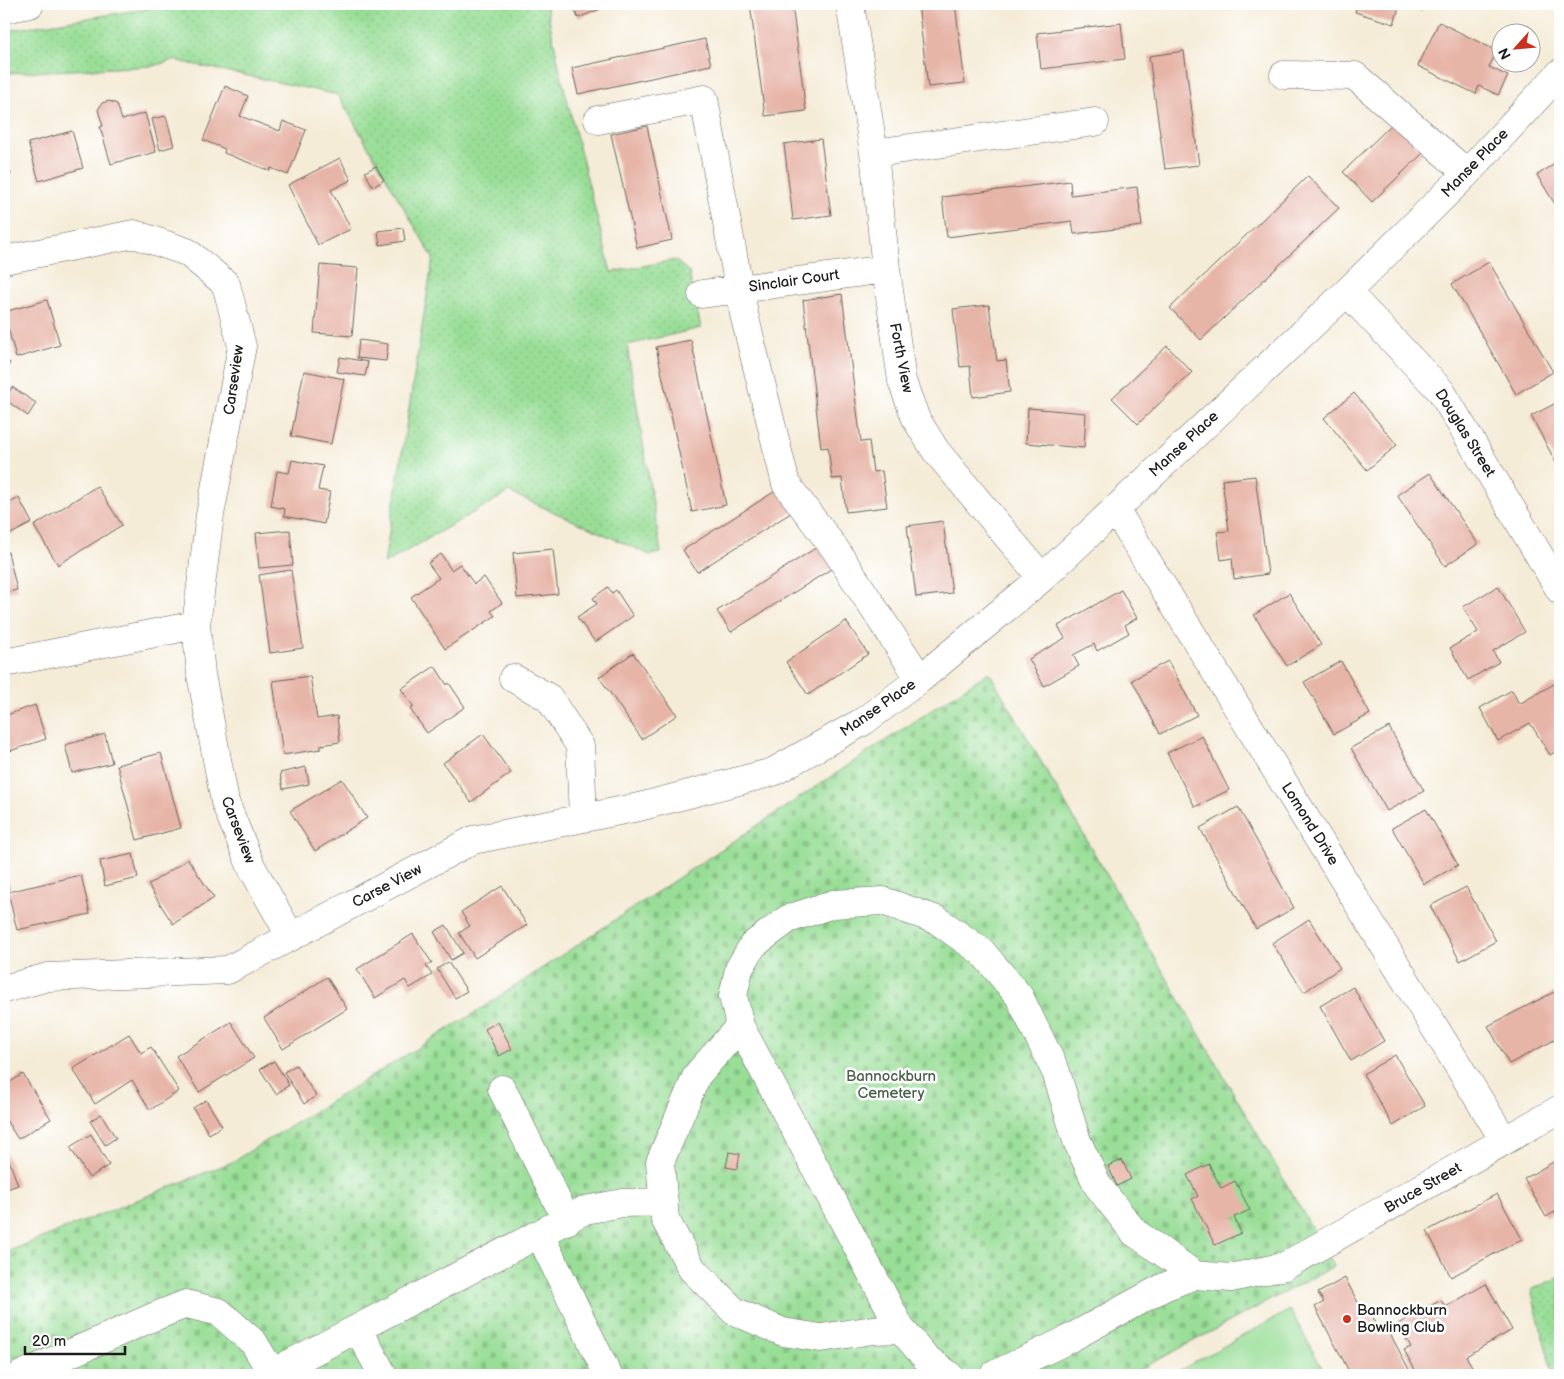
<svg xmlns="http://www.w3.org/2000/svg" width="1564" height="1379" viewBox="0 0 1564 1379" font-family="'Balsamiq Sans',sans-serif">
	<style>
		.green { fill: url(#green-dots); stroke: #5a7d5a }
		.cemetery { fill: url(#cemetery-stones); stroke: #5a7d5a }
		.pitch { fill: #99de97; stroke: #5a7d5a }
		.building { fill: #e7b5a8 }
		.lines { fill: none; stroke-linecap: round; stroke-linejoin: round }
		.minor-casing { stroke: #68655e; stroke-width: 29 }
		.minor { stroke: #fff; stroke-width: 28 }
		.poi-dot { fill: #c8321e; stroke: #fff; stroke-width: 2 }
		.labels { text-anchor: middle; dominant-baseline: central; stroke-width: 5; stroke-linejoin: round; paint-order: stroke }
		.street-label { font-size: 15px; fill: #1c1c1c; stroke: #fff }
		.park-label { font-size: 15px; fill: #486047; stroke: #fff }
		.poi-label { font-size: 15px; fill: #1c1c1c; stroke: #fff; text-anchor: start }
	</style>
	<defs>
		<pattern id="green-dots" width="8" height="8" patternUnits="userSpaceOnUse" patternTransform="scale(1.25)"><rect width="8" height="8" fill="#99de97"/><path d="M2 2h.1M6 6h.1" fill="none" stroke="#83be82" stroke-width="1.8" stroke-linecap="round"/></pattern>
		<pattern id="cemetery-stones" width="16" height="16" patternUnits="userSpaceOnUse" patternTransform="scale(1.25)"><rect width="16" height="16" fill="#99de97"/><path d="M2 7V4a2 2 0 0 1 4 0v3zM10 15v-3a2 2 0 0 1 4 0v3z" fill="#83be82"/></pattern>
	</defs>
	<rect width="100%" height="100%" fill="#fff"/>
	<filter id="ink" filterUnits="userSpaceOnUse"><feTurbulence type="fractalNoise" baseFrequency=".02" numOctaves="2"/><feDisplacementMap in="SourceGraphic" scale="10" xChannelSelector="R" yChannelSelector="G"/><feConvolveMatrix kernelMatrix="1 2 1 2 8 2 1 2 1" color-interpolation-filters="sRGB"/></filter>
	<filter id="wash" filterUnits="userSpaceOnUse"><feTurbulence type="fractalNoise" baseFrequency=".0096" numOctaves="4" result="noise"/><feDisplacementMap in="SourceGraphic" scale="20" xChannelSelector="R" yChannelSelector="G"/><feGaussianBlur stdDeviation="1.12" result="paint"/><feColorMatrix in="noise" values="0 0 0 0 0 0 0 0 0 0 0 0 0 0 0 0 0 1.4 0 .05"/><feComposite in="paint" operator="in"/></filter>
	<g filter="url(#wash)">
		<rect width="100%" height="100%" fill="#f5ecd8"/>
		<path class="green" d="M167,4H546L561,76L611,272L675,260L689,272L701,328L627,345L661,553L650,555L509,492L384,564L433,258L338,95L173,60L154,66L11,73L4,74V31L145,9Z
			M1560,1277V1375H1553L1531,1290Z"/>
		<path class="cemetery" d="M989,672L1334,1266L1130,1375H4V1253L232,1162L473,1014Z"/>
		<path class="pitch" d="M1290,1310L1326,1375H1171Z"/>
		<g id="blocks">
			<path class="building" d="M572,4H613L578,18Z
				M750,4H792L806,111L765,116Z
				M918,4H955L965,83L928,87Z
				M1358,4H1424L1422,11L1400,4L1394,24L1355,12Z
				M1439,22L1497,51L1489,67L1508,76L1498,95L1479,86L1476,94L1418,66Z
				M1121,23L1125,59L1041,69L1037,33Z
				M705,39L711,65L578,94L572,68Z
				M1184,51L1199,165L1165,169L1149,56Z
				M225,86L248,96L240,116L280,131L283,121L306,130L288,175L271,168L270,171L224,153L225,149L203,140Z
				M109,101L117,104L122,120L145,113L156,152L111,164L100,127L103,126L98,110L102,103Z
				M166,116L174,146L160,150L152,119Z
				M1394,122L1423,153L1372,202L1343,172Z
				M647,126L672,240L637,248L611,134Z
				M72,131L83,168L39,181L28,143Z
				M821,139L831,215L793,220L784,144Z
				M4,150L11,174L4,176Z
				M340,158L351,180L331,190L351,229L318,245L288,185Z
				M1560,161V208L1558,209L1537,175Z
				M376,166L384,180L373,187L365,172Z
				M1308,176L1339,208L1201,340L1170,308Z
				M1070,181L1071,195L1137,187L1142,226L1074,234L1072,221L947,237L942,197Z
				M403,228L405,241L380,245L378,231Z
				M1489,262L1553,372L1516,394L1452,284Z
				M320,265L358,268L352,336L314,333Z
				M842,294L861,442L869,441L873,472L882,471L887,507L846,512L842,478L832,479L828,447L821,448L803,300Z
				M47,300L60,345L16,358L4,312Z
				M989,305L997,361L1006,360L1010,392L973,397L970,366L960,367L953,309Z
				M359,340L388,344L386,361L357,358Z
				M691,340L726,505L692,512L656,347Z
				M1167,346L1192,372L1138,424L1112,398Z
				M340,357L368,362L365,376L337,372Z
				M4,359L10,363L4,373Z
				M304,371L344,379L331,444L291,436Z
				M12,387L36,403L28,416L4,399Z
				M1354,393L1397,445L1367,470L1324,418Z
				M1560,401V470L1531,416Z
				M1028,408L1086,413L1084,448L1026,443Z
				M292,460L323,466L318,490L330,492L324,524L284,516L285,509L271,506L277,471L289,473Z
				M1430,473L1478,544L1445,566L1397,495Z
				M1255,476L1268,574L1234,579L1232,558L1221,560L1217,532L1229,531L1222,480Z
				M97,486L122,525L58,565L34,526Z
				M780,488L794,511L697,572L683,550Z
				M19,498L32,523L5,537L4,506Z
				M943,521L952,593L916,597L907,526Z
				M290,530L293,565L259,568L256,533Z
				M825,542L839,564L731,632L717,611Z
				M553,549L558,594L517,598L513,553Z
				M8,552L17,590L4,593V554Z
				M441,554L451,570L460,564L474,584L484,577L502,603L491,611L495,616L445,649L411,597L439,578L428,563Z
				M291,570L303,648L270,653L259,575Z
				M1498,586L1525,632L1493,651L1499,662L1468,680L1450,648L1478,632L1463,607Z
				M608,587L612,593L616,590L633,616L595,642L577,617L597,604L593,598Z
				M1121,590L1137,618L1125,625L1129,633L1097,651L1094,644L1073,655L1079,666L1044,686L1029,659L1065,638L1058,626Z
				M1289,593L1321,645L1287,666L1254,615Z
				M846,621L868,654L808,695L786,662Z
				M633,653L677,715L642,739L599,677Z
				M1168,661L1197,715L1160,734L1132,680Z
				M1341,661L1370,714L1334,734L1304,682Z
				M435,666L447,685L449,683L465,707L427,733L410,709L414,707L401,689Z
				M310,676L317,719L337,716L340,742L321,745V749L283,755L273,681Z
				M1554,684L1560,695V749L1550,755L1530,723L1498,741L1480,708L1512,690L1519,704Z
				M35,705L46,739L4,753V716Z
				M1389,727L1424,791L1387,811L1351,748Z
				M105,734L112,763L72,773L65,745Z
				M483,734L511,773L471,802L443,763Z
				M1202,736L1229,790L1195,807L1167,753Z
				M161,753L181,828L137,840L117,765Z
				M306,767L309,784L283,789L280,773Z
				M342,779L367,818L315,851L290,811Z
				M1238,807L1294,908L1256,929L1200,828Z
				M1426,809L1458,865L1424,884L1392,828Z
				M133,854L138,878L105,886L100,861Z
				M188,859L214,898L173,924L148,885Z
				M4,870L9,889L4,890Z
				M81,875L90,914L17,930L8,892Z
				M502,886L527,925L475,958L459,933L470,926L461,912Z
				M1466,887L1496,941L1460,961L1430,906Z
				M1309,919L1340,968L1304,992L1272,943Z
				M446,925L463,953L451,960L434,932Z
				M413,934L432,963L426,966L432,975L410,988L405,980L375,998L357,969Z
				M448,962L467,991L455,998L437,969Z
				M327,977L347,1009L283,1049L264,1018Z
				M1353,987L1384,1041L1351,1061L1320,1006Z
				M1554,992L1560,1003V1037L1509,1064L1488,1026Z
				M231,1022L254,1058L199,1092L176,1056Z
				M498,1022L512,1049L499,1056L485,1029Z
				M129,1034L141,1053L151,1047L179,1091L150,1110L132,1080L95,1104L73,1069Z
				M1395,1055L1425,1106L1393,1126L1363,1074Z
				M274,1061L289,1085L276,1094L260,1069Z
				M296,1065L316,1096L304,1104L284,1072Z
				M23,1074L51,1119L18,1139L4,1117V1086Z
				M206,1100L222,1126L209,1134L193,1108Z
				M101,1114L116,1138L105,1145L90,1121Z
				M91,1134L109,1165L89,1178L70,1147Z
				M4,1147L18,1185L4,1190Z
				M729,1152L740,1154L737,1169L726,1167Z
				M1560,1158V1209L1546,1217L1524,1179Z
				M1122,1160L1131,1179L1117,1186L1108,1166Z
				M1209,1164L1221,1188L1235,1181L1250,1210L1234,1217L1241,1233L1215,1245L1192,1199L1198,1196L1187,1175Z
				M1497,1194L1522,1239L1451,1277L1427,1231Z
				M1345,1278L1362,1310L1367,1307L1381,1332L1387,1328L1412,1375H1351L1315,1307L1324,1302L1318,1293Z
				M1486,1284L1512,1330L1466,1356L1477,1375H1427L1425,1371L1418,1375L1404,1350L1411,1347L1398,1324L1441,1300L1445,1307Z"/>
		</g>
	</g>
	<g filter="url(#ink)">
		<use href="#blocks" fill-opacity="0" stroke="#68655e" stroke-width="1"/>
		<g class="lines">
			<g class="minor-casing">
				<path id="minor" d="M850,4L874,153L886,269L902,381L916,419L936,451L1042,578
					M4,9L30,4
					M1284,75L1355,76L1467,173
					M598,120L704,99L744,314L786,484L835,549L920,679
					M874,153L1095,122
					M4,260L134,234L187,252L226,284L242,346L210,515L196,625L201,674L225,802L251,866L291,937
					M1347,292L1441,391L1560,590
					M702,294L886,269
					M1115,509L1504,1140
					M4,663L196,625
					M513,678L549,698L580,746L583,818
					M4,989L48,977L228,970L473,840L639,807L773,772L864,721L920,679L1042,578L1347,292L1467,173L1560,73
					M740,1026L697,1075L660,1162L665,1219L692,1269L734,1311L783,1332L821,1338L873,1330L901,1329L926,1358L949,1375
					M502,1089L567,1221
					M540,1235L608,1375
					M358,1329L383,1375
					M901,1329L740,1026L733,996L739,969L753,945L788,919L833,904L883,901L937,920L982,952L1019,996L1056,1072L1077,1141L1098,1186L1134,1232L1195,1275
					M272,1373L585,1210L623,1203L664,1202
					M21,1375L151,1318L186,1304L219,1312L254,1343L273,1375
					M994,1375L1065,1341L1164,1287L1195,1275L1231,1278L1285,1266L1560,1109"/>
			</g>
			<use href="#minor" class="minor"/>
		</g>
	</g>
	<circle class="poi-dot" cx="1347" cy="1319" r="5"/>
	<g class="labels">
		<g class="street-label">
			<text transform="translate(1475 163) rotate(-46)">Manse Place</text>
			<text transform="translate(794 281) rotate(-8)">Sinclair Court</text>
			<text transform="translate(901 358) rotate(79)">Forth View</text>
			<text transform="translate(234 380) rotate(-82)">Carseview</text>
			<text transform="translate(1465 433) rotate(58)">Douglas Street</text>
			<text transform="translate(1184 444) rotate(-43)">Manse Place</text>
			<text transform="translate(878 708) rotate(-35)">Manse Place</text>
			<text transform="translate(1310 824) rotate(58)">Lomond Drive</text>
			<text transform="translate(238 830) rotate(69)">Carseview</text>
			<text transform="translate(387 886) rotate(-28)">Carse View</text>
			<text transform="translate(1423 1188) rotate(-30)">Bruce Street</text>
		</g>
		<g class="park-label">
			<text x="891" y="1076">Bannockburn<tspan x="891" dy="17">Cemetery</tspan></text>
		</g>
		<g class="poi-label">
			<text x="1357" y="1310">Bannockburn<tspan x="1357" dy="17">Bowling Club</tspan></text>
		</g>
	</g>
	<rect width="1564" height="1379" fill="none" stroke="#fff" stroke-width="20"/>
	<g transform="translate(1516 48) rotate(243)"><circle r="24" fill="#ffffff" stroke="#a4a4a4"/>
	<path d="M0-4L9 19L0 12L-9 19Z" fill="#c8321e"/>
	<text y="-8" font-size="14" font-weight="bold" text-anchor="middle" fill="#1c1c1c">N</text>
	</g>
	<path d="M25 1346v8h100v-8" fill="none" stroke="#1c1c1c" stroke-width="2.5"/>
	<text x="32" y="1346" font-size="15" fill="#1c1c1c" stroke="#ffffff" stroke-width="4" paint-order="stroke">20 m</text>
</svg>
